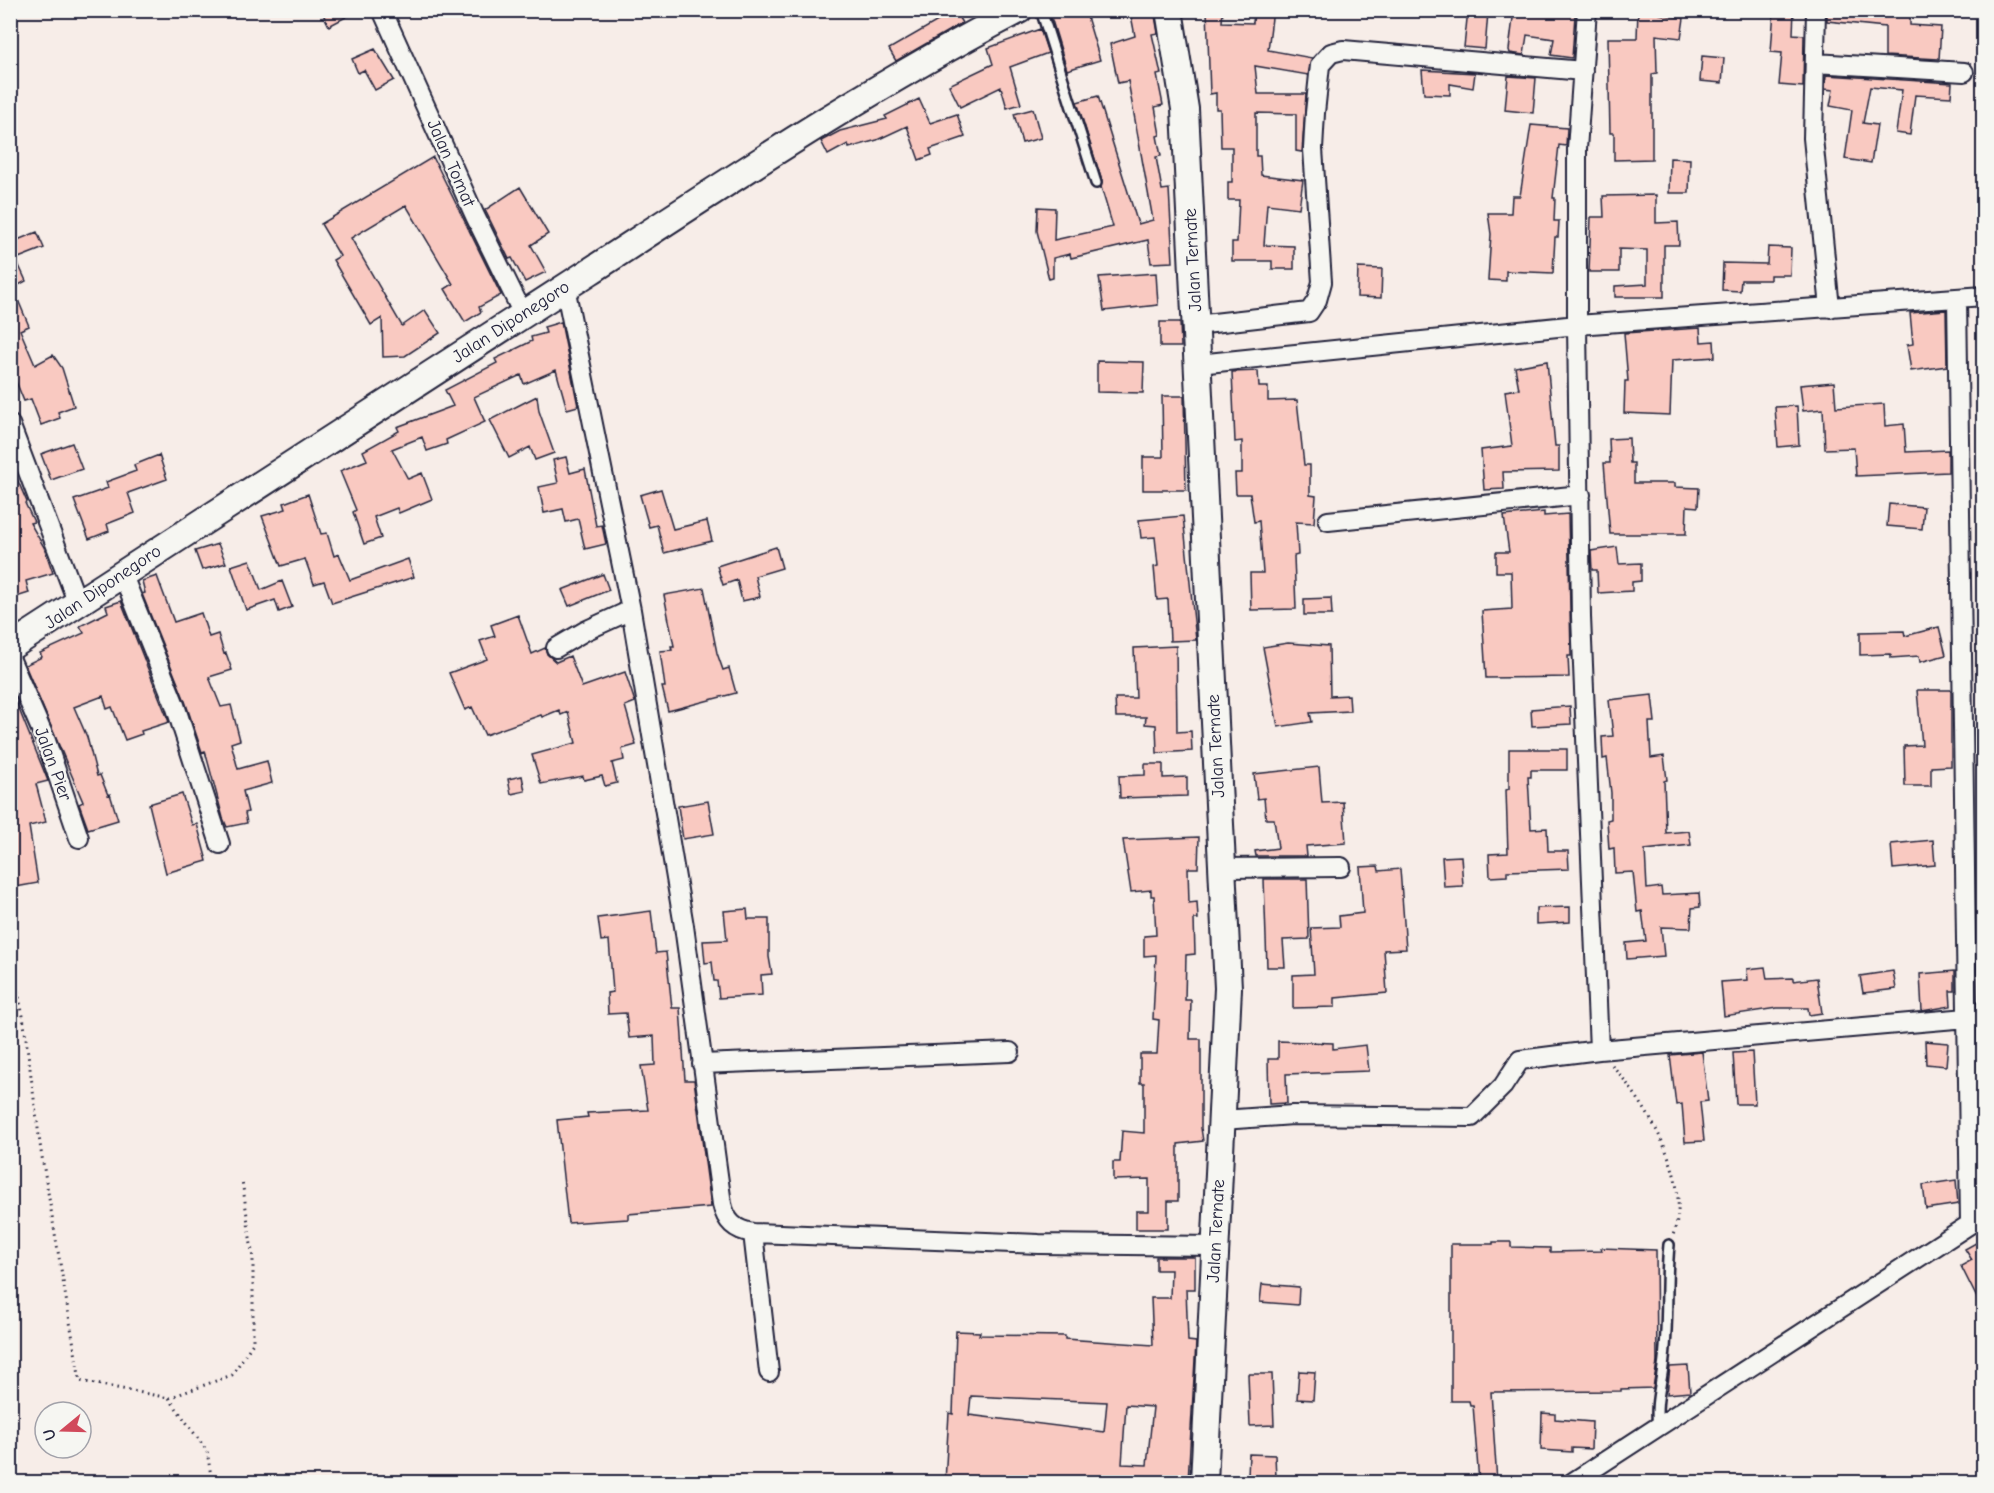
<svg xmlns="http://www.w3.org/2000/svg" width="1994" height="1493" viewBox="0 0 1994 1493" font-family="'Comic Neue',sans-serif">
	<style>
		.building { fill: #f9c9c1; stroke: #22223b; stroke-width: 1.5; fill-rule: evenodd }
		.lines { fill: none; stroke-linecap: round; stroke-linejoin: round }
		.lane-casing { stroke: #22223b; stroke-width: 14 }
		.street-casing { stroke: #22223b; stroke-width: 22 }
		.secondary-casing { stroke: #22223b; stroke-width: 30 }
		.path { stroke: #22223b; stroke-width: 3; stroke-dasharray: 1.5 4.5; stroke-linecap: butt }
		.lane { stroke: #f6f6f2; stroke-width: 9 }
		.street { stroke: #f6f6f2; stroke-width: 18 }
		.secondary { stroke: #f6f6f2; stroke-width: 26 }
		.labels { text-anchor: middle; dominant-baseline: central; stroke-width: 5; stroke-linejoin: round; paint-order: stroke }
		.street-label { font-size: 18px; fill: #22223b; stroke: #f6f6f2 }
	</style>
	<rect width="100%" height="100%" fill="#f7ede8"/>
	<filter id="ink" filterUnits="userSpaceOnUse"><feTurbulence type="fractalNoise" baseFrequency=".0167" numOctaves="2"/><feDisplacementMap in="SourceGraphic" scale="12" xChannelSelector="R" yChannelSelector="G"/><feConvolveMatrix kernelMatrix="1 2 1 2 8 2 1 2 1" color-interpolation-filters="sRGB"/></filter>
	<g filter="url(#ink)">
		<path class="building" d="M321,10H359L329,26Z
			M1072,10H1085L1100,60L1067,70L1051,17Z
			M1130,10H1154L1158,33L1152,34L1161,74L1157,75L1163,105L1155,107L1160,135L1157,136L1161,156L1156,157L1162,190L1169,189L1173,262L1151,263L1148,240L1071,258L1070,254L1053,258V278L1049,279L1037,231L1038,207L1055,208L1054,240L1113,227L1101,187L1102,181L1077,102L1098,96L1138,224L1153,220L1128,81L1118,83L1110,44L1135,36Z
			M1207,10H1223L1222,22L1253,23L1254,10H1273L1268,50L1312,58L1308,75L1255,66L1258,94H1306L1302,152L1296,151V114L1256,113V156H1260L1261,175L1303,180L1299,208L1267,204L1264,245L1294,246V269H1272V261H1232V242H1237L1239,200H1228V182H1232V147H1221L1220,109H1216V93L1210,94Z
			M1468,10L1488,12L1485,49L1464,47Z
			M1514,10L1575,15L1572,58L1551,55L1554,39L1527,35L1524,55L1510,53L1509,50Z
			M1638,10H1660V14L1684,18L1681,38L1656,35L1657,73L1652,74V159L1614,160V133H1610L1608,38H1637Z
			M1774,10H1794L1793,34L1804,35L1803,87L1779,85L1782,53L1771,52Z
			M1827,10H1910V25L1941,27L1939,59L1885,56V27L1827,21Z
			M955,11L962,23L896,61L889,49Z
			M1040,29L1048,53L1010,67L1021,104L1007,108L1001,87L960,107L949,85L993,64L988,48Z
			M375,49L394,80L375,90L364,70L358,73L352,59Z
			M1702,56L1724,58L1722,83L1700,81Z
			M1422,70L1475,73L1473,88L1450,84V95L1424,94Z
			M1826,75L1952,83L1951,97L1915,95L1910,135L1896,133L1902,90L1870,87L1863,123L1877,125L1871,163L1845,159L1852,110L1830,106L1833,90L1825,89Z
			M1508,76L1536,78L1533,113L1505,110Z
			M919,99L930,123L957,114L965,137L930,149L932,155L919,160L907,126L877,140L849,148L848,144L828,155L821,141L840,131L887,119L885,116Z
			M1033,109L1041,138L1022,143L1014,114Z
			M1531,125L1567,128L1566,146L1559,145L1553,198H1555L1554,221H1559L1558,237H1555L1553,273L1506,271V281L1488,280L1491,234L1488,213H1511L1512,196H1520Z
			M433,157L501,295L479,307L481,312L465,322L445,289L453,284L406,205L351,238L402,326L425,310L440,333L405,356L383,357L382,318L371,325L333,260L340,256L321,224Z
			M1670,158L1690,159L1689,193H1669Z
			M520,187L548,234L531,245L546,272L525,282L512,258L509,259L485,210Z
			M1656,195V223L1678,222L1679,245H1664V297H1615V286L1647,284V250L1619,249V272H1589L1591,217H1604L1603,196Z
			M37,232L44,248L16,259L26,281L13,288L29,326L20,330L35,365L53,355L62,368L74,406L58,412L60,418L41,425L31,399L24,401L10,367V243Z
			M1768,247L1791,248L1790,275H1770V280H1741L1740,291L1722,290L1723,263L1767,264Z
			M1358,268L1382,269L1381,298L1357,297Z
			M1156,273L1158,305L1104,311L1099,277Z
			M1946,310L1947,366L1911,371L1907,345L1913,344L1910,313Z
			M561,322L578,406L567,409L556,370L524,384L521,375L474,397L485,422L446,440L447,444L427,451L422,437L392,449L408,479L422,473L432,499L399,513L397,508L374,517L381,538L364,544L353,512L356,510L340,471L367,460L363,451L399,431L397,427L453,406L445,390L497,363L495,359L532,341L531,337L546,333L544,327Z
			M1160,322H1180L1181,347H1160Z
			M1700,328L1701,342L1714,341L1715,357L1672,360L1670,415L1624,413L1625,381H1628L1624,333Z
			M1097,361L1144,362L1143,393L1097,392Z
			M1547,361L1555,446H1559V471L1503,472L1504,489L1484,490L1481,450L1512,446L1505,391L1519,389L1515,367Z
			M1258,371L1259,387H1268V401L1297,400L1304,465H1310V495L1316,496L1314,523L1296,522L1298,555L1294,556L1296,609L1251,610L1250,573H1263L1259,521L1254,522L1250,494H1236L1235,473H1242V441L1235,442L1232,372Z
			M1834,382L1836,407L1884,404L1885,426L1904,424L1906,452L1948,450V472L1856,476L1854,448L1825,449L1823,409L1803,411L1800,385Z
			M537,396L539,411L554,453L535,460L530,447L509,458L490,420Z
			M1162,396H1184L1186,490H1143V457H1163Z
			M1797,406L1799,445L1778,447L1775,407Z
			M1629,438L1630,463H1634V483H1675V487L1699,488L1698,507L1687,506L1686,534H1610L1604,463H1610L1609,439Z
			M72,443L82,469L51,480L41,454Z
			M159,455L167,479L128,493L135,513L107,524L109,531L89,539L74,500L108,488L106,482L136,471L134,465Z
			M566,457L570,473L585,469L596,526L602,525L606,544L585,549L578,519L566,522L563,509L544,513L539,487L558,483L553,460Z
			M10,463L27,502L25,503L34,522L30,523L44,547L53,573L26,581L29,593L10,599Z
			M661,489L673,529L707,521L712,541L664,553L657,525L649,527L640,495Z
			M308,494L321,534L327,533L334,556L339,554L350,580L408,559L414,577L332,603L324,581L314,584L305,559L281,566L262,516L286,509L284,503Z
			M1889,504L1924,507L1922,529L1887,526Z
			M1544,512V516L1568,514L1571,656H1568L1569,677L1486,678L1482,611L1512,609L1511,572H1496V552H1509L1504,516Z
			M1183,516L1196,640L1170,641L1168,599L1157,600L1154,567L1158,566L1155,537L1141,538L1139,520Z
			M218,544L226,563L202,570L195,551Z
			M776,547L782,568L755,576L760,597L742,601L737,580L723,585L717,566Z
			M1617,547L1619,564L1641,563V581L1632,582V591L1598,593L1597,570H1592L1591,551Z
			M250,560L261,590L282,581L292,607L279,612L275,600L246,610L231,566Z
			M603,574L609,590L569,606L562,590Z
			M157,576L174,622L201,613L209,637L218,634L224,654L226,653L232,670L209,677L221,707L231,705L240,740L231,743L238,769L267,761L272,783L243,791L248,812L245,813L247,823L227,827L223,818L205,751L202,752L185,701L142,594L145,593L142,581Z
			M704,588L717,653L723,670L729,668L736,693L668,711L662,687H665L660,651L672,650L671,646H674L664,595Z
			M1331,598L1332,615H1304V599Z
			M121,601L169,722L141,731L142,734L125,740L112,707L107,709L103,696L74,707L87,737L97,776L100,775L108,795L110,794L118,820L88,829L79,804L83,802L25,665L42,657L40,653L84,633L80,626L108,612L106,606Z
			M518,615L532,654L545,648L547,654L556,662L570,656L582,687L625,672L635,702L625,706L636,745L622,749L624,760L612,763L617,783L605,786L602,776L584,780L583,776L541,784L532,755L576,743L568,712L561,715L559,710L542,717L541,715L485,735L472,707L465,710L449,673L487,659L480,641L495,636L491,625Z
			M1939,627L1946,655L1920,662L1919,656L1891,658V654L1860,655V632L1904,631L1905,636Z
			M1288,643L1329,646L1330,696L1349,695L1350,711L1310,713L1312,722L1278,727L1263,647Z
			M1176,646L1177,732L1191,731L1192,751L1157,753L1156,725L1145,724L1146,717H1116L1115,698H1136L1134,648Z
			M10,687L48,781L36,784L46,822L29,826L38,883L10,888V765L17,762L10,750V734L16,731L10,718Z
			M1917,690H1951V766L1931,767V786H1905L1904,746L1922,745Z
			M1652,695L1655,722H1649L1651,758L1664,756L1667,780L1664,781L1666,833L1689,831L1691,845L1645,850L1647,889L1661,887L1662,895L1699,893L1700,907L1692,908L1691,928L1661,927L1664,956L1627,959L1626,943L1646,941L1642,911L1637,912L1633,872L1615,873L1614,848L1609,849L1607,820L1611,819V793L1607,758L1603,759L1602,737L1613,736L1609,700Z
			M1570,706L1571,724L1532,726L1531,709Z
			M1509,749H1567V770H1531V777H1528L1531,829L1547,828L1548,851H1568L1569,869L1507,871V876L1490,877L1489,854L1508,853L1506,790L1509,789Z
			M1145,764H1163V778L1187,777V796L1120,798L1119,776L1145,775Z
			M1319,767L1322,803L1343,802L1346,843L1306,846L1307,856H1256L1255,851L1278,848L1274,819H1266L1264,798L1257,799L1254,774Z
			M522,776L525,791L511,794L508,779Z
			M182,794L192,825L197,824L207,861L166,873L149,804Z
			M708,801L714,834L683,839L678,806Z
			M1199,837L1198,868H1188L1189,903L1197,902L1198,919H1194L1195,954L1186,955L1185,1000H1191L1190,1039H1201V1128L1203,1141L1178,1144V1201H1168V1229H1136V1211H1149V1179L1113,1180V1162H1120L1122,1131L1144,1133V1083H1140V1054H1157L1159,1020L1153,1019L1156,955L1144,956V936L1156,935L1154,896H1151V890L1131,892L1123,840Z
			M1933,840L1935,865L1893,869L1891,844Z
			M1461,856L1463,886L1444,887L1442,857Z
			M1378,866L1379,871L1400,869L1406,949L1384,950L1387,993L1335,998V1007L1293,1008V975L1314,974L1311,928L1340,927L1339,916L1363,913L1360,867Z
			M1264,879H1307L1309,939L1283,940L1285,967H1267Z
			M1570,907V922L1536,924V908Z
			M747,909L748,919H769V957L772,974L761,975L762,995L719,998L717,981H714L712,962L705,963L703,941L727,940L724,911Z
			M651,911L656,953L666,952L672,1008H680L685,1080H694L711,1207L628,1214V1219L568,1223L557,1120L588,1117L587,1113L648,1110L641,1066L655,1065L654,1036L629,1038L626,1013L608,1014L607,993L613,992L609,940L601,941L598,918Z
			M1765,967L1767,979L1793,978V981L1817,978L1822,1013L1809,1015L1808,1008H1777L1724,1016L1721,982L1748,980L1747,969Z
			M1893,971L1896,989L1863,993L1860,976Z
			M1955,971V991H1950L1951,1006L1922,1011L1920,974Z
			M1278,1041L1333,1043V1049L1366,1045L1369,1071L1286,1074L1287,1103L1269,1104L1268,1059H1278Z
			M1925,1041L1948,1043L1946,1066L1926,1064Z
			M1702,1052L1708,1101L1700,1102L1704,1141L1685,1142L1682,1104L1676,1105L1670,1055Z
			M1752,1052L1755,1104H1736L1733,1053Z
			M1956,1180L1958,1204L1926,1209L1923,1185Z
			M1983,1239V1310L1961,1266L1972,1260L1965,1249Z
			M1493,1242H1511V1247L1550,1248V1252L1602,1251L1601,1248L1656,1250L1657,1362L1653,1388L1621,1389V1391L1491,1392L1497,1482H1479L1473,1405H1470L1469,1401H1451V1244H1493Z
			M1156,1257H1195V1289H1186L1188,1341L1196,1342L1188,1482H945L949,1413L953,1414L956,1331L980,1332L979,1335L1065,1336V1339L1153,1345L1151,1298H1170L1171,1270H1156ZM971,1396L1107,1402L1104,1432L969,1415ZM1126,1405L1153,1407L1147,1465L1122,1464Z
			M1262,1284L1299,1287L1298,1305L1260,1302Z
			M1688,1366L1690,1392L1667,1394L1670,1367Z
			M1299,1371L1315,1372L1313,1400L1297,1399Z
			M1248,1374H1272L1274,1425L1250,1426Z
			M1542,1413L1555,1414V1419L1592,1422L1591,1449L1572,1448V1452L1541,1450Z
			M1249,1454L1275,1455L1276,1478L1248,1476Z"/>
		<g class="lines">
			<g class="lane-casing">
				<path id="lane" d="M1041,10L1096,183
					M1658,1427C1655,1403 1660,1390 1663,1367C1669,1327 1665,1285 1669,1245"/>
			</g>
			<g class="street-casing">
				<path id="street" d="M382,10L475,216L523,314
					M1816,10L1813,138L1830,308
					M1815,63L1964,72
					M565,287L631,610L684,926L722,1204C726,1222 735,1230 753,1233L1039,1244L1216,1246
					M1957,298L1970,1224
					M1196,325L1309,312L1317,300L1322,282L1313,149L1315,113L1320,65L1331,53L1343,50L1583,71
					M1198,364L1577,325V149L1587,10
					M10,424L78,604
					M1328,521L1581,495
					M122,573L175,705L220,844
					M556,648L585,631L631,610
					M10,658L46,741L79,838
					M1222,868L1341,867
					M1599,1050L1967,1018
					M702,1064L1010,1052
					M1222,1120L1293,1115L1472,1117L1503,1086L1520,1060L1599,1050L1581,617L1577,325L1984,296
					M753,1233L769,1372
					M1573,1482L1984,1215"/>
			</g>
			<g class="secondary-casing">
				<path id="secondary" d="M1169,10L1185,109L1228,988L1204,1482
					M10,647C203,522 396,396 589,272C729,181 870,87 1019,10"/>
			</g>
			<path class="path" d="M10,956L23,1016L41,1151L80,1381L169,1398L232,1375L253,1343V1259L242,1180
				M1612,1065C1647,1105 1694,1181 1673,1235
				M169,1398L207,1451L212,1482"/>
			<use href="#lane" class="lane"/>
			<use href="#street" class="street"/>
			<use href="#secondary" class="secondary"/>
		</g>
	</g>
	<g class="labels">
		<g class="street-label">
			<text transform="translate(451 163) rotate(66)">Jalan Tomat</text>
			<text transform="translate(1193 260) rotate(-93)">Jalan Ternate</text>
			<text transform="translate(511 322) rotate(-33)">Jalan Diponegoro</text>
			<text transform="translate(103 587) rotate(-34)">Jalan Diponegoro</text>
			<text transform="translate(1216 746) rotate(-93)">Jalan Ternate</text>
			<text transform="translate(53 764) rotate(70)">Jalan Pier</text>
			<text transform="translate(1216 1231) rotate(-87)">Jalan Ternate</text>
		</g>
	</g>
	<rect width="1994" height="1493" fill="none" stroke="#f6f6f2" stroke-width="36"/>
	<rect x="18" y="18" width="1958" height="1457" fill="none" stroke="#22223b" stroke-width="2" filter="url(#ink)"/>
	<g transform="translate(63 1430) rotate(251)"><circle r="28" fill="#f6f6f2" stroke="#a1a1a9" stroke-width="1.5"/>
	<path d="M0-4.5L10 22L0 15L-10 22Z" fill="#d1495b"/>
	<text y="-9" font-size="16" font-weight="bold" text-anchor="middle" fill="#22223b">U</text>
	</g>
</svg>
